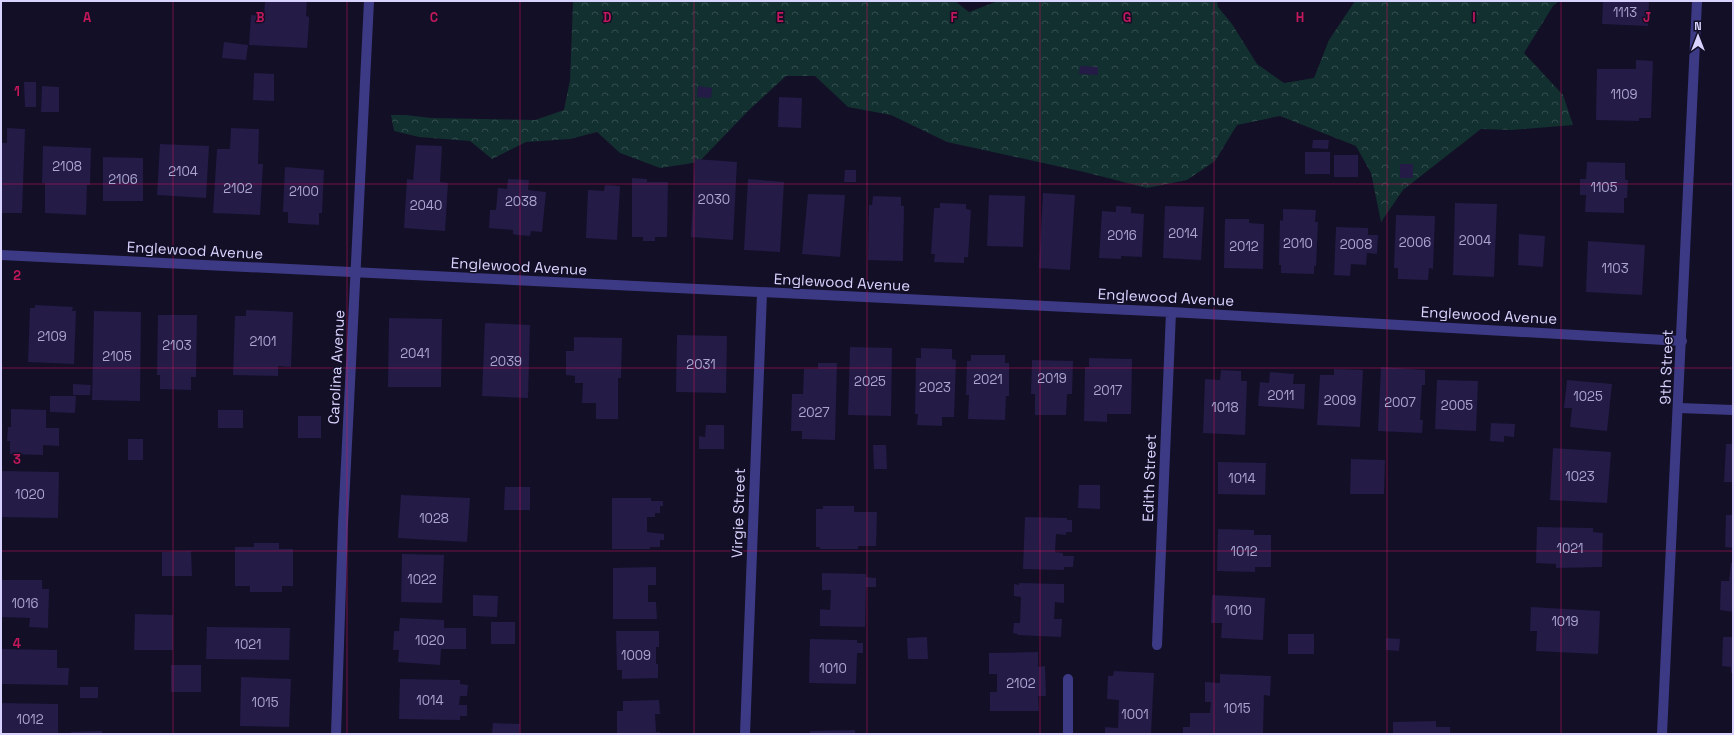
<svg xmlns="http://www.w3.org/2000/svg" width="1734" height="735" viewBox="0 0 1734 735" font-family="'Space Grotesk',sans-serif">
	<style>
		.forest { fill: url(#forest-crowns) }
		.building { fill: #241b47 }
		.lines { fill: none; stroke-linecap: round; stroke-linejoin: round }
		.service { stroke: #3d3a85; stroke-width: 10 }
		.minor { stroke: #3d3a85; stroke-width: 10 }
		.tertiary { stroke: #3d3a85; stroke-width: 10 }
		.grid { fill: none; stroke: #c2185b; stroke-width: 1; stroke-opacity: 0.55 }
		.labels { text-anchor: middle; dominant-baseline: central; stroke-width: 3; stroke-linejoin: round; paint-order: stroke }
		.number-label { font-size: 13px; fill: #aca6d1 }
		.street-label { font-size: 15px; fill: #d9d4ff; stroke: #130f26 }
		.grid-label { font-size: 13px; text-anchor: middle; font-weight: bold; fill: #c2185b; stroke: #130f26; stroke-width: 3; stroke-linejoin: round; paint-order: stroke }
	</style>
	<defs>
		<pattern id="forest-crowns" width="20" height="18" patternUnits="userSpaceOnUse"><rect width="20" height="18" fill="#12302f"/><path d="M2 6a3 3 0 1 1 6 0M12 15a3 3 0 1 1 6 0" fill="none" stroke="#344d4e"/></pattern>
	</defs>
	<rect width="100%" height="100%" fill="#130f26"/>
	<path class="forest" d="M573,1H955L969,12L998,1H1217L1218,7L1232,24L1257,64L1284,83L1314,78L1329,40L1355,1H1559L1553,6L1524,53L1563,95L1573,125L1512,130L1481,129L1403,190L1381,222L1371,173L1356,146L1280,116L1237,125L1215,161L1187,180L1147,188L1084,172L947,142L891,115L848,107L815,76H786L748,111L699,162L660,168L620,153L597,132L570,139L526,142L492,159L470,141L419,137L394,131L391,115H406L431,118L535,120L564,110L570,80Z"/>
	<path class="building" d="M265,1H307L306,16L309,17V21L307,48L249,45L251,15L264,16Z
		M1603,1H1649L1648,26L1602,24Z
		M224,42L248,45L246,60L222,58Z
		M1636,60L1653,61L1651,118H1639V121L1596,120L1597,69H1636Z
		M1080,66L1098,67V75L1079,74Z
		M254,73L274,74V101L253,100Z
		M24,82H36V107H25Z
		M42,86L59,87V112H41Z
		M698,86L712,88L711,98L697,97Z
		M779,97L802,98L801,128L778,127Z
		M7,128L25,129L22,213H1V143H7Z
		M231,128L259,129L258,164H263L260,215L213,213L217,149H230Z
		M1313,140H1329L1328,149L1312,148Z
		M160,144L209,146L206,198L157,195Z
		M416,145L442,146L440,182L448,183L445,231L404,228L407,179L413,180Z
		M43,146L91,148L90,185H87L86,215L45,213V183H42Z
		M1305,152H1330V174H1305Z
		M1334,155H1358V177H1334Z
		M103,157L143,158V201H103Z
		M695,159L737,162L733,240L691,237Z
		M1587,162L1625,163V180H1628L1627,198H1624V213L1585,212L1586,195H1580V179H1586Z
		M1400,164H1413V178H1400Z
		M285,167L324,170L322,213H319V225L288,223V212H283Z
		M845,170H856V182H844Z
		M632,178L647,179V182H668L667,237H655V241H643V237H632Z
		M508,179L529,180L528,190L546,192L542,232L531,231L530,236L518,235L513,234V230L489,228L490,210H496L498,188L507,189Z
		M748,179L784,182L780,252L744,250Z
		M605,185L620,186L617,240L586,238L588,190L604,191Z
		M1043,193L1075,195L1070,270L1039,268Z
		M808,194L845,195L840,257L802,254Z
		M989,195L1025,196L1023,247L987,246Z
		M873,196L901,197V206H904L903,261L868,260L869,205H872Z
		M940,203L966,204V209L971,210L968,257H964V263L934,262L935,254H931L934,208H940Z
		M1455,203L1497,204L1494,277L1453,275Z
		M1116,206L1131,207V213L1144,214L1142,257L1121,256V259L1099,258L1102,211L1116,212Z
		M1165,206L1204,207L1201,260L1163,258Z
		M1283,209L1316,210L1315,222H1318L1316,266H1314V274L1281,273V265H1279L1280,220L1283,221Z
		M1396,215L1435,216L1433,269L1429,268L1428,280L1398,279V268H1394Z
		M1225,219H1249V223L1264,224L1263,269L1224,268Z
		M1336,227L1368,228V235H1378L1377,254L1367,253L1366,265L1351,264L1350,276L1334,275Z
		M1519,234L1545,236L1543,267L1518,265Z
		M1588,241L1645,245L1642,295L1586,292Z
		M35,305L73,307L72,311H76L74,364L28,362L30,308H35Z
		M246,310L293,312L291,367L278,366V376L233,375L235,316H246Z
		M94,311L141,312L140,401L92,400Z
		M158,315H197L196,377H191V390L160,389V375H157Z
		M389,318L442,319L441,387H388Z
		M485,323L530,325L528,398L482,396Z
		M677,335L727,336L726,393L676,392Z
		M574,337L622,338L621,378H618V419H596V403H582L583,383H575V376L566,375V351H574Z
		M850,347L892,348L891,416L848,415Z
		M921,348L952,349V359L956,360L954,417H942V426L917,425L918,414H915L916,358H921Z
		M971,355H1005V363H1009V396H1006L1005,420L968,419L969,395H966L967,361H971Z
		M1089,358L1132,359L1131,414H1107V422L1084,421L1085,367H1089Z
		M1032,360L1073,361L1072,394H1067L1066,415H1035V394H1031Z
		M818,363H837L835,440L802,439V431H791L792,394H803L804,369H818Z
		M1381,367L1425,370V385H1422L1420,420H1423L1422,433L1378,431Z
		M1334,369L1363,370L1360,427L1317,425L1320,375H1334Z
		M1221,370L1241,371V381H1247L1245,435L1203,433L1205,379L1220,380Z
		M1270,372L1294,374L1293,384H1305L1304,409L1258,406L1260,382L1269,383Z
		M1437,380L1478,381L1476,431L1435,429Z
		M1567,380L1612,384L1607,431L1570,427L1572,408H1564Z
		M73,384L91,385L90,395H73Z
		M50,396H76L75,413L50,412Z
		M11,409L46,410V428H59V446L43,445V455L10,454V441H7L8,427H11Z
		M218,410H243V428H218Z
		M298,416H321V438H298Z
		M1491,423L1515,424L1514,437L1504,436V442L1490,441Z
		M706,425H724V449H699V436L705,437Z
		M128,439H143V460H128Z
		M1726,444H1733V482H1724Z
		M873,445H886L887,469H874Z
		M1553,448L1611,452L1607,503L1550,500Z
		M1351,459L1385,460L1384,494H1350Z
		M1218,462L1266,463L1265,495L1218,494Z
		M1,471L59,472L58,518L1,517Z
		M1079,485H1100V509L1078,508Z
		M505,487H530V510H504Z
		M401,495L470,498L467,542L398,538Z
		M612,498H651V501H663V506H660V513H655V517H647V532L664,534V540H660V547H650V549H612Z
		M823,506H854V512H877L876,546H858V549H820V547H816V509H823Z
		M1726,515H1733V548L1725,547Z
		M1025,517L1067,518V520H1072V532H1066V535L1056,534L1055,552L1063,553V556H1074L1073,567H1064V570L1023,569Z
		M1537,527L1593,528V532L1603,533L1602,567L1556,568V564L1536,563Z
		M1218,529L1254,530V535H1271V567H1255V572L1217,571Z
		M254,543H279V549H293V586H282V592H250V586H235V547H254Z
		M191,551L192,576H162V552Z
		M402,554L444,555L442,603L401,602Z
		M1731,563H1733V612L1720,610L1721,581H1729Z
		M656,567V585H648V602H656L657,619H613V568Z
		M822,573L866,574V577L876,578V587H866L865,627L820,626V609L830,610L831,590H822Z
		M1,580H42V589H49L48,628L29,627L30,618L1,617Z
		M1019,583L1064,584V603L1055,602L1054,619H1062L1061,637L1017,635L1018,634L1013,633L1014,623H1020L1021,597L1014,596V584L1019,585Z
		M473,595L498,596L497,617L473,616Z
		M1212,595L1265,598L1263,640L1221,638L1222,623H1211Z
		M1531,607L1600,611L1598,654L1536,651L1537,631H1530Z
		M135,614L173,615V650H134Z
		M400,618L444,620V628H466V649H441L440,665L398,662L399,650H393L394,631H399Z
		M491,622H515V644H491Z
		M207,627L290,628L289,660L206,659Z
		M616,631H659V647H656V664H658V678L622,679V670H617Z
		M1288,634H1314V654H1288Z
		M927,637L928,659H908L907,638Z
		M1723,637H1733V673H1731V667L1722,666Z
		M1386,638L1400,639L1399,651L1386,650Z
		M810,639L857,640V643H863V653H857L856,684L809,683Z
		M1,649L57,650V668H69L68,685L1,684Z
		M1038,652V667L1045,666L1046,696H1038L1039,711H990V692H997V674H989V653Z
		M171,665H201V692H171Z
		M1114,671L1154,673L1151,734H1105V727L1118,728L1119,700L1107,699L1108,676H1113Z
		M1220,674L1271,676L1270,696L1264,695L1263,734H1183V727H1190V713H1210L1211,702H1205V682L1220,683Z
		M241,677L291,679L289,727L240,726Z
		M400,679L460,680V684L468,685L467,696H460L459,705H467V716H460V720L399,719Z
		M80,687H98V698H80Z
		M659,700L660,714H655L656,732H660V734H617V711H623V701Z
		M1,703L58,704V734H1Z
		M1436,721V727H1450V734H1393V722Z
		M493,723L520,724L519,734H492Z
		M855,730V734H810V731Z
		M102,731V734H71V732Z"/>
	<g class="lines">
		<path class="service" d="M1068,679V734"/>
		<path class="minor" d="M1,255L1171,312L1682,341
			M1679,408L1733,410
			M1157,645L1171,312
			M336,734L343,524L369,1
			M745,734L762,293"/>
		<path class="tertiary" d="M1662,734L1697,1"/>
	</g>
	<path class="grid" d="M173,1V734M347,1V734M520,1V734M694,1V734M867,1V734M1040,1V734M1214,1V734M1387,1V734M1561,1V734M1,184H1733M1,368H1733M1,551H1733"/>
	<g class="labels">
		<g class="number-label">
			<text x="1625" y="12">1113</text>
			<text x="1624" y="94">1109</text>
			<text x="67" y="166">2108</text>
			<text x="183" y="171">2104</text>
			<text x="123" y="179">2106</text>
			<text x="1604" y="187">1105</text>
			<text x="238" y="188">2102</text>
			<text x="304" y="191">2100</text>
			<text x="714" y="199">2030</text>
			<text x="521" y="201">2038</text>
			<text x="426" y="205">2040</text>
			<text x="1183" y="233">2014</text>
			<text x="1122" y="235">2016</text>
			<text x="1475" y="240">2004</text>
			<text x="1415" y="242">2006</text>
			<text x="1298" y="243">2010</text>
			<text x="1356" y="244">2008</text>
			<text x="1244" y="246">2012</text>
			<text x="1615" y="268">1103</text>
			<text x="52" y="336">2109</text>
			<text x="263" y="341">2101</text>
			<text x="177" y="345">2103</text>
			<text x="415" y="353">2041</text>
			<text x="117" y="356">2105</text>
			<text x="506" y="361">2039</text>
			<text x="701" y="364">2031</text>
			<text x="1052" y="378">2019</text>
			<text x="988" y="379">2021</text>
			<text x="870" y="381">2025</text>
			<text x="935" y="387">2023</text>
			<text x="1108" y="390">2017</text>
			<text x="1281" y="395">2011</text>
			<text x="1588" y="396">1025</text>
			<text x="1340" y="400">2009</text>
			<text x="1400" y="402">2007</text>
			<text x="1457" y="405">2005</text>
			<text x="1225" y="407">1018</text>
			<text x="814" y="412">2027</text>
			<text x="1580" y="476">1023</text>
			<text x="1242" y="478">1014</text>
			<text x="30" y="494">1020</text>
			<text x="434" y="518">1028</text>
			<text x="1570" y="548">1021</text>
			<text x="1244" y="551">1012</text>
			<text x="422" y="579">1022</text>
			<text x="25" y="603">1016</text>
			<text x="1238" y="610">1010</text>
			<text x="1565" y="621">1019</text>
			<text x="430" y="640">1020</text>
			<text x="248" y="644">1021</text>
			<text x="636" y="655">1009</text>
			<text x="833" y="668">1010</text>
			<text x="1021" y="683">2102</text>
			<text x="430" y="700">1014</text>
			<text x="265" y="702">1015</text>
			<text x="1237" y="708">1015</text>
			<text x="1135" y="714">1001</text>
			<text x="30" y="719">1012</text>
		</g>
		<g class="street-label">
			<text transform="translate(195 250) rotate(3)">Englewood Avenue</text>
			<text transform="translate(519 266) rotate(3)">Englewood Avenue</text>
			<text transform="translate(842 282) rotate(3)">Englewood Avenue</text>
			<text transform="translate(1166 297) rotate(3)">Englewood Avenue</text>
			<text transform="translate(1489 315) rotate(3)">Englewood Avenue</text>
			<text transform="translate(336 367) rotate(-87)">Carolina Avenue</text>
			<text transform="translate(1666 367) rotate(-88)">9th Street</text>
			<text transform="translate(1149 478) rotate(-88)">Edith Street</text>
			<text transform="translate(738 513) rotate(-88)">Virgie Street</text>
		</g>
	</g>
	<g class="grid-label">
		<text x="87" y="22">A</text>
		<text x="260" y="22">B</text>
		<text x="434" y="22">C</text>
		<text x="607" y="22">D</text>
		<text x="780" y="22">E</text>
		<text x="954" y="22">F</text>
		<text x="1127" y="22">G</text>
		<text x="1300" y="22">H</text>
		<text x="1474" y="22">I</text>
		<text x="1647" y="22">J</text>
		<text x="17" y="96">1</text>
		<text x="17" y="280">2</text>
		<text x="17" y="464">3</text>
		<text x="17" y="648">4</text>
	</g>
	<rect width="1734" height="735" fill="none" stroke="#d9d4ff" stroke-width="4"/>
	<g transform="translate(1698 36)" stroke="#130f26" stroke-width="3" paint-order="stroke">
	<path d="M0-3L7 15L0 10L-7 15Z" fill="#d9d4ff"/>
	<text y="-6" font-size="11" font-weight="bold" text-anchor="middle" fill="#d9d4ff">N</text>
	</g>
</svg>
